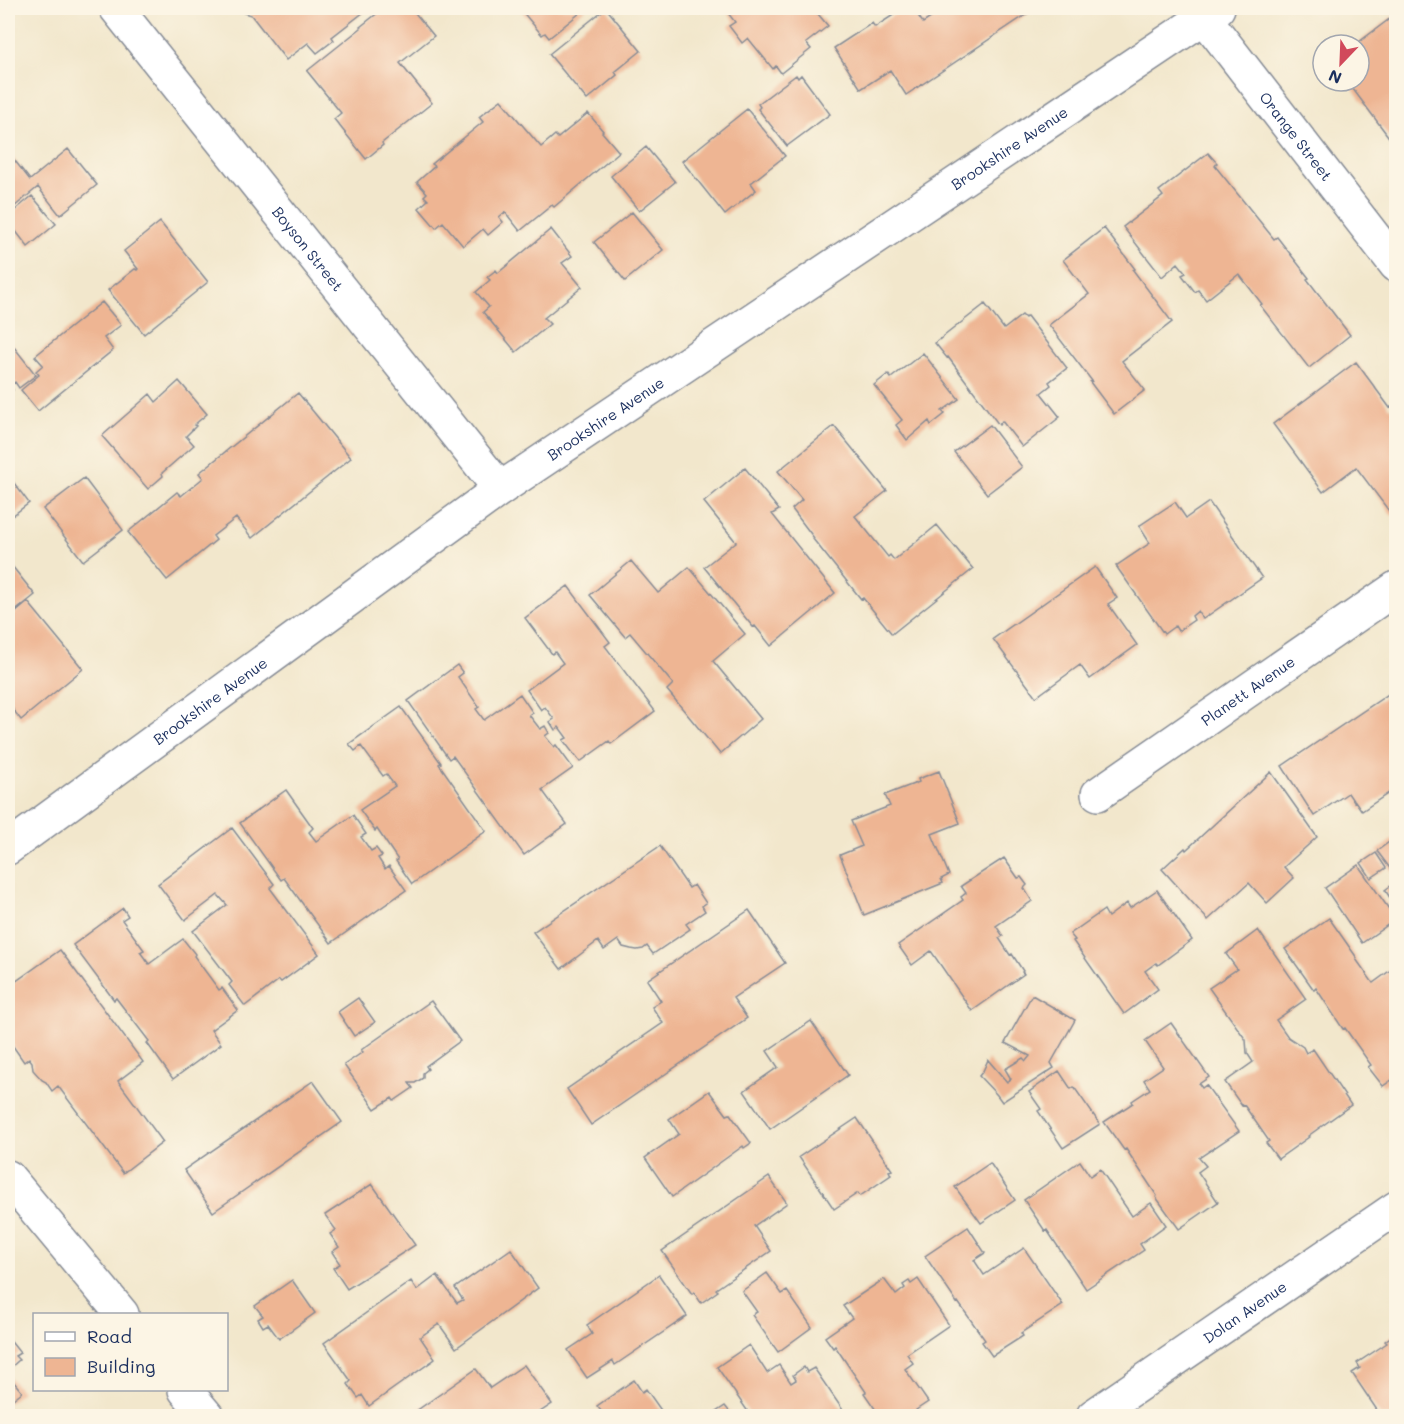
<svg xmlns="http://www.w3.org/2000/svg" width="1404" height="1424" viewBox="0 0 1404 1424" font-family="Mali,sans-serif">
	<style>
		.building { fill: #eeb593 }
		.lines { fill: none; stroke-linecap: round; stroke-linejoin: round }
		.minor-casing { stroke: #868b95; stroke-width: 36 }
		.minor { stroke: #fff; stroke-width: 33 }
		.labels { text-anchor: middle; dominant-baseline: central; stroke-width: 5; stroke-linejoin: round; paint-order: stroke }
		.street-label { font-size: 15px; fill: #1b2f5e; stroke: #fcf5e5 }
	</style>
	<rect width="100%" height="100%" fill="#fcf5e5"/>
	<filter id="ink" filterUnits="userSpaceOnUse"><feTurbulence type="fractalNoise" baseFrequency=".0167" numOctaves="2"/><feDisplacementMap in="SourceGraphic" scale="12" xChannelSelector="R" yChannelSelector="G"/><feConvolveMatrix kernelMatrix="1 2 1 2 8 2 1 2 1" color-interpolation-filters="sRGB"/></filter>
	<filter id="wash" filterUnits="userSpaceOnUse"><feTurbulence type="fractalNoise" baseFrequency=".008" numOctaves="4" result="noise"/><feDisplacementMap in="SourceGraphic" scale="24" xChannelSelector="R" yChannelSelector="G"/><feGaussianBlur stdDeviation="1.35" result="paint"/><feColorMatrix in="noise" values="0 0 0 0 0 0 0 0 0 0 0 0 0 0 0 0 0 1.4 0 .05"/><feComposite in="paint" operator="in"/></filter>
	<g filter="url(#wash)">
		<rect width="100%" height="100%" fill="#f2e7cc"/>
		<g id="blocks">
			<path class="building" d="M239,8H369L332,37L334,40L317,53L308,43L286,60L251,15L244,13Z
				M384,8H411L434,36L400,63L432,103L382,143L383,145L366,159L334,119L341,113L307,71L361,28L360,27Z
				M524,8H586L549,38L545,33L542,35L521,10Z
				M606,8L641,51L615,72L617,75L587,100L549,54Z
				M724,8H784L788,13L796,8H813L828,26L806,43L811,49L781,73L776,66L773,69L748,38L742,43L729,26L735,22Z
				M904,8H913L923,23L946,8H1036L906,95L890,70L861,89L834,48L872,23L875,27Z
				M1392,17L1396,23V135L1391,140L1347,81H1359V45H1355Z
				M796,75L798,78L801,75L830,114L787,146L758,109L760,107L758,104Z
				M501,100L541,147L555,135L558,138L588,113L603,131L602,132L619,152L554,207L552,205L520,231L505,212L499,217L503,222L488,235L483,229L463,246L443,222L436,228L419,208L428,200L424,196L427,193L417,182L435,166L432,164L483,122L479,117Z
				M747,109L785,156L751,183L756,190L725,215L682,161Z
				M646,147L675,182L639,211L611,176Z
				M68,149L97,185L60,215L38,187L8,212V152L30,180Z
				M1208,153L1217,163L1215,166L1274,239L1277,237L1309,278L1307,279L1350,335L1309,368L1260,305L1262,304L1239,274L1206,300L1198,290L1195,292L1182,275L1186,273L1178,263L1162,277L1123,227L1163,196L1159,191Z
				M32,196L56,224L28,247L8,221V216Z
				M632,212L663,250L625,281L594,242Z
				M160,222L208,282L144,334L108,290L135,269L137,270L138,269L124,251Z
				M1104,228L1135,269L1133,270L1172,322L1122,361L1145,390L1114,414L1090,382L1092,381L1049,325L1089,294L1063,260Z
				M551,229L572,256L562,263L582,287L544,318L550,324L516,352L483,312L489,307L476,292L490,280L487,277L496,270L498,273Z
				M102,302L121,325L104,338L113,350L38,411L21,390L39,375L36,371L43,365L35,356Z
				M985,304L1004,329L1022,315L1025,318L1027,316L1067,368L1049,382L1051,385L1041,393L1060,417L1022,447L1002,421L999,425L948,357L947,358L935,343Z
				M10,342L36,375L19,388L15,382L10,386L13,390L8,395V344Z
				M923,353L959,399L942,411L945,414L931,425L929,421L907,440L896,425L902,420L874,385L888,374L891,378Z
				M1356,362L1390,408L1391,407L1396,414V512L1392,515L1356,467L1323,492L1273,424Z
				M179,381L207,414L194,425L196,426L186,436L194,445L162,473L163,476L148,489L102,436L150,394L156,402Z
				M298,393L351,458L252,538L236,518L213,536L216,540L167,580L128,532L177,492L181,496L203,478L199,473Z
				M990,425L1022,467L987,494L954,452Z
				M834,426L887,491L855,516L888,557L890,555L894,560L937,525L973,569L892,634L863,598L861,599L813,539L814,538L792,509L802,500L778,471Z
				M745,468L779,510L772,514L835,593L771,646L755,626L753,627L704,567L736,542L704,502Z
				M8,475L29,503L8,519Z
				M84,478L123,530L83,561L43,509Z
				M1175,502L1186,518L1209,502L1262,578L1203,619L1198,611L1192,616L1194,620L1178,631L1175,626L1164,634L1116,566L1150,543L1139,526Z
				M8,561L35,595L8,617Z
				M631,561L658,593L689,567L745,634L713,661L761,719L720,754L667,690L673,684L630,633L625,637L590,595Z
				M1095,567L1117,598L1108,604L1137,645L1090,679L1080,665L1036,697L993,639Z
				M568,586L610,642L605,646L655,711L611,744L609,741L580,762L563,740L567,738L559,727L555,730L550,722L554,719L545,707L541,710L527,690L563,663L555,652L552,654L525,618Z
				M28,602L83,669L21,720L8,703V619Z
				M457,665L463,673L458,677L479,707L476,709L484,720L520,694L533,713L529,715L540,729L545,726L549,733L545,736L554,747L556,745L573,768L542,790L567,824L524,855L453,756L449,759L408,701Z
				M1396,689V788L1362,811L1355,801L1354,802L1348,793L1314,816L1282,766Z
				M401,707L441,763L439,764L486,831L412,884L396,861L398,860L377,829L375,831L360,810L395,786L386,774L383,776L361,746L355,751L349,744Z
				M939,771L960,823L932,834L949,875L941,879L943,883L864,915L840,855L862,846L851,821L890,806L885,795L919,782L918,779Z
				M1271,772L1317,837L1284,867L1294,878L1267,903L1249,883L1208,920L1162,869L1185,848L1186,850Z
				M286,790L313,828L309,832L316,841L353,815L366,834L361,837L371,851L376,848L382,856L378,858L385,869L389,866L406,890L331,943L284,878L281,880L240,823Z
				M232,828L274,884L270,888L319,954L281,982L279,980L245,1006L229,985L232,982L193,931L227,905L218,895L185,920L158,884Z
				M1396,837V867L1392,871L1377,851Z
				M660,846L689,888L694,885L706,903L702,906L705,911L686,924L690,929L653,954L647,946L643,949L637,950L631,949L623,947L618,940L604,950L598,941L561,969L533,932Z
				M1376,853L1386,868L1371,878L1361,863Z
				M1004,858L1018,878L1021,877L1027,885L1024,888L1032,901L996,926L1003,936L999,938L1010,955L1012,954L1023,971L1022,972L1024,974L972,1011L931,951L912,965L898,945L963,900L961,897L966,893L961,886Z
				M1358,865L1396,919L1362,943L1325,888Z
				M1396,882V907L1385,890Z
				M1157,890L1192,940L1158,965L1156,963L1145,971L1158,989L1124,1014L1073,941L1075,940L1070,934L1104,910L1108,917L1127,903L1130,908Z
				M123,908L128,916L122,920L144,950L140,952L149,964L183,939L195,954L194,956L219,990L222,988L238,1010L211,1030L221,1044L173,1079L147,1043L149,1041L116,998L114,1000L73,945Z
				M749,910L785,963L733,998L747,1018L591,1125L567,1089L663,1023L652,1007L661,1001L647,980Z
				M1329,918L1357,958L1356,959L1373,983L1395,967L1396,969V1077L1383,1086L1368,1067L1371,1065L1345,1028L1343,1029L1316,988L1314,990L1285,949Z
				M1258,930L1306,999L1276,1020L1288,1037L1303,1047L1306,1053L1313,1049L1351,1105L1308,1136L1309,1137L1278,1159L1266,1143L1269,1141L1244,1105L1242,1106L1225,1082L1253,1062L1247,1053L1246,1040L1209,988L1237,969L1226,954Z
				M60,950L143,1062L118,1081L163,1142L123,1173L58,1086L52,1091L46,1082L42,1080L33,1070L32,1062L29,1058L24,1062L8,1039V1033L12,1030L8,1023V987Z
				M1032,995L1075,1020L1051,1063L1054,1068L1002,1102L997,1095L979,1076L983,1071L988,1060L1007,1082L1011,1079L1005,1069L1023,1058L1026,1061L1030,1056L1005,1043Z
				M358,998L375,1022L354,1036L338,1012Z
				M431,1001L460,1041L426,1066L428,1069L423,1073V1078L415,1083H409L413,1088L394,1101L392,1098L375,1109L344,1065L363,1052L361,1050Z
				M811,1021L848,1075L770,1129L744,1091L778,1067L767,1051Z
				M1171,1023L1209,1077L1199,1084L1202,1088L1206,1085L1239,1131L1199,1158L1206,1166L1198,1172L1218,1202L1179,1229L1156,1197L1157,1196L1126,1149L1124,1150L1104,1122L1133,1103L1132,1101L1150,1089L1144,1080L1163,1067L1145,1041Z
				M1059,1071L1071,1089L1074,1087L1100,1124L1063,1148L1038,1111L1041,1109L1029,1092Z
				M313,1081L342,1122L213,1212L184,1170Z
				M709,1091L727,1115L730,1114L751,1143L744,1148L743,1146L672,1197L645,1158L679,1134L669,1119Z
				M857,1118L892,1170L889,1171L891,1175L860,1196L858,1193L834,1209L799,1157Z
				M1080,1161L1090,1176L1100,1169L1132,1216L1151,1203L1166,1225L1140,1244L1144,1250L1086,1289L1047,1230L1045,1231L1024,1200Z
				M990,1163L1015,1200L981,1223L955,1187Z
				M769,1177L787,1203L754,1226L771,1251L716,1289L718,1291L701,1303L694,1292L692,1294L662,1251Z
				M372,1184L415,1245L347,1289L333,1268L340,1264L332,1252L339,1247L330,1234L336,1230L325,1215Z
				M968,1227L985,1253L974,1260L984,1275L1024,1248L1063,1305L1021,1333L1023,1336L992,1356L982,1342L985,1340L958,1302L957,1303L925,1256Z
				M511,1249L538,1288L456,1348L439,1324L420,1337L435,1359L369,1406L362,1395L358,1398L348,1384L351,1381L324,1343L411,1281L417,1290L437,1275L457,1303L463,1300L455,1288Z
				M767,1273L782,1294L787,1291L812,1327L778,1352L752,1315L757,1312L742,1291Z
				M659,1275L687,1316L615,1365L613,1361L587,1378L568,1350L592,1334L587,1325Z
				M884,1279L896,1295L905,1288L903,1285L909,1281L911,1284L918,1279L949,1325L907,1354L913,1363L905,1369L928,1402L916,1410L917,1411L909,1416H880L864,1393L866,1392L835,1346L833,1348L825,1337L852,1318L843,1306Z
				M292,1280L315,1313L279,1339L268,1324L263,1327L258,1319L263,1316L255,1306Z
				M1396,1333V1416H1381L1352,1373L1360,1368L1357,1363L1387,1343L1385,1341Z
				M8,1338L20,1353L15,1356L19,1360L8,1370Z
				M749,1345L767,1373L779,1365L791,1383L796,1380L793,1375L804,1367L807,1372L814,1368L847,1416H751L717,1367Z
				M524,1365L552,1404L534,1416H409L476,1369L490,1388Z
				M8,1375L22,1392L8,1403Z
				M634,1380L642,1392L646,1389L665,1416H605L597,1406Z
				M725,1406L733,1416H710Z"/>
		</g>
	</g>
	<g filter="url(#ink)">
		<use href="#blocks" fill-opacity="0" stroke="#868b95" stroke-width="1.5"/>
		<g class="lines">
			<g class="minor-casing">
				<g id="minor">
					<path id="s1" d="M116,8L500,489"/>
					<path id="s2" d="M1197,8L1396,265"/>
					<path id="s3" d="M1098,794L1396,588"/>
					<path id="s4" d="M8,848L500,489L1218,8"/>
					<path d="M8,1177L122,1314"/>
					<path d="M185,1390L207,1416"/>
					<path id="s5" d="M1093,1416L1396,1208"/>
				</g>
			</g>
			<use href="#minor" class="minor"/>
		</g>
	</g>
	<g class="labels">
		<g class="street-label">
			<text stroke="none"><textPath href="#s2" startOffset="162">Orange Street</textPath></text>
			<text stroke="none"><textPath href="#s4" startOffset="1222">Brookshire Avenue</textPath></text>
			<text stroke="none"><textPath href="#s1" startOffset="308">Boyson Street</textPath></text>
			<text stroke="none"><textPath href="#s4" startOffset="736">Brookshire Avenue</textPath></text>
			<text stroke="none"><textPath href="#s3" startOffset="182">Planett Avenue</textPath></text>
			<text stroke="none"><textPath href="#s4" startOffset="250">Brookshire Avenue</textPath></text>
			<text stroke="none"><textPath href="#s5" startOffset="184">Dolan Avenue</textPath></text>
		</g>
	</g>
	<rect width="1404" height="1424" fill="none" stroke="#fcf5e5" stroke-width="30"/>
	<rect x="33" y="1313" width="195" height="78" fill="#fcf5e5" stroke="#a2a6af" stroke-width="1.5"/>
	<rect x="45" y="1332" width="30" height="9" fill="#ffffff" stroke="#a2a6af" stroke-width="1.5"/>
	<text x="87" y="1343" font-size="18" fill="#1b2f5e">Road</text>
	<rect x="45" y="1358" width="30" height="18" fill="#eeb593" stroke="#a2a6af" stroke-width="1.5"/>
	<text x="87" y="1373" font-size="18" fill="#1b2f5e">Building</text>
	<g transform="translate(1341 63) rotate(203)"><circle r="28" fill="#fcf5e5" stroke="#a2a6af" stroke-width="1.5"/>
	<path d="M0-4.5L10 22L0 15L-10 22Z" fill="#d1495b"/>
	<text y="-9" font-size="16" font-weight="bold" text-anchor="middle" fill="#1b2f5e">N</text>
	</g>
</svg>
